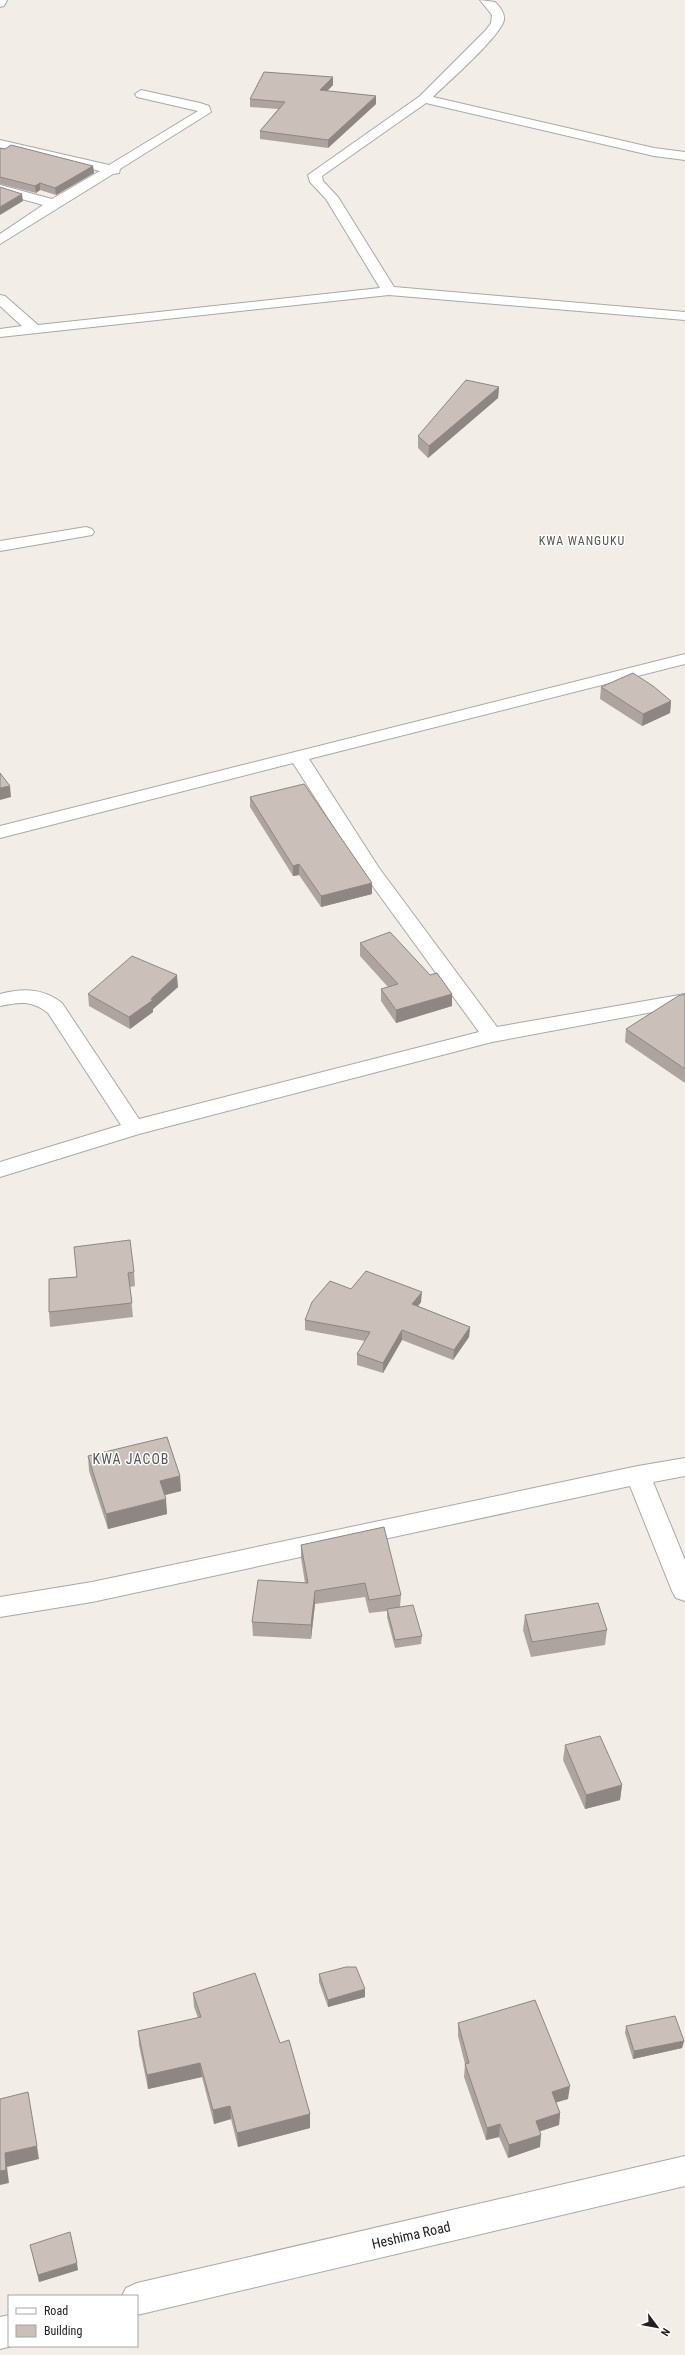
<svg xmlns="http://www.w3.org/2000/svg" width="685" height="2355" viewBox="0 0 685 2355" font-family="'Roboto Condensed',sans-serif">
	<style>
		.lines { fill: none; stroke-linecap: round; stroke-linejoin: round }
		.minor-casing { stroke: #a8a8a8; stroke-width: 2 }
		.minor { fill: #fff; fill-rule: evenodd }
		.wall { fill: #aea49f }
		.shaded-wall { fill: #8d8682 }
		.building { fill: #cabfb9; stroke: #8d8682 }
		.labels { text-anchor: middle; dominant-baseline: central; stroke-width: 3; stroke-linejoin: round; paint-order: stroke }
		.far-quarter-label { font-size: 12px; letter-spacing: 1px; fill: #545454; stroke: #fff }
		.quarter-label { font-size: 14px; letter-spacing: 1px; fill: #545454; stroke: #fff }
		.near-street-label { font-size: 14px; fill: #212121; stroke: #fff }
	</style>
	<rect width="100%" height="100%" fill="#f2ede7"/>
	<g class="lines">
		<g class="minor-casing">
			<path id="minor" d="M0,0H7L4,6L0,7Z
				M480,0L495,2C500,7 505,13 504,20C500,37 447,83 433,97L654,148L685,152V160L654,156L426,103L322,176L323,181L338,197L394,287L685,312V320L389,295L0,337V329L22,326L0,306V295L5,296L38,325L380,288L326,199L310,182L308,175L420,96L486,30L491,23L492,15Z
				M141,90L200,103L209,106L211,112L120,169L119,173L113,174L0,244V234L43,205L0,193V185L52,199L100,171L0,148V140L109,165L198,111L137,97L135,94Z
				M86,527L92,529L94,532L92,535L0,551V541Z
				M685,654V664L309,759L379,868L497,1027L685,994V1006L492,1042L139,1134L0,1177V1162L121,1125L48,1013C32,1000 19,1002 0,1006V994C23,988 43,988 62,1003L139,1119L479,1032L364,874L293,763L0,838V826Z
				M685,1458V1476L653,1482L685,1560V1601L676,1598L672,1591L630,1486L92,1602L0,1617V1597L92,1582L638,1466Z
				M685,2156V2186L137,2315V2296H122L126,2288L137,2283Z
				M9,2315V2346H12L0,2349V2317Z"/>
		</g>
		<use href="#minor" class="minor"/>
	</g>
	<path class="wall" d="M333,77V85L327,91L376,96V104L328,148L260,139V131L278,109L250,107V99Z
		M0,148L93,166L94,173L56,195L40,190L36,193L0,184Z
		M499,387L498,398L428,458L418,448V436Z
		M601,687L671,701L670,713L642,726L600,699Z
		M250,797L372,883V894L321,907L299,875L293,876L250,807Z
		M360,943L430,975L452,994V1006L396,1023L381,1001V989L388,987L360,956Z
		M178,987L153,1009V1012L130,1029L89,1006L88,994Z
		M685,994V1083L625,1042L626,1029Z
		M134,1272L135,1286L130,1287L133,1317L50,1327L49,1312V1279Z
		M351,1289L421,1302L418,1306L470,1327L469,1337L453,1360L402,1340L383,1373L357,1365V1354L365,1341L305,1330V1320Z
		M88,1456L180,1476L181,1491L165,1495L167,1514L108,1529L89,1471Z
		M301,1545L401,1595L400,1607L422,1636L421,1644L395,1648L387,1617V1611L369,1613L365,1597L315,1604L311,1639L253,1636L252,1622L305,1583L301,1558Z
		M525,1615L607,1630L605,1645L531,1657L523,1630Z
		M565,1745L622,1785L620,1800L585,1809L563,1760Z
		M319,1974L365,1997L328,2007L319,1982Z
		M193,1993L280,2043L310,2114V2128L238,2147L231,2119L214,2124L202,2077L148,2089L139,2045L138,2031L198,2018L194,2007Z
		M458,2023L568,2099L556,2102L560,2113L559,2125L540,2131V2147L508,2158L499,2137L486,2140L464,2077L465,2064L458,2036Z
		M626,2026L684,2041L682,2048L633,2059L625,2033Z
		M30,2245L78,2270L39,2282Z"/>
	<path class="shaded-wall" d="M333,77V85L320,98V90Z
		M376,96V104L328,148V140Z
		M93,166L94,173L56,195L55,188Z
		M40,183V190L36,193L35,186Z
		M22,194L23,201L0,215V207Z
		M499,387L498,398L428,458L429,446Z
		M671,701L670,713L642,726L643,714Z
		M10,786L11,797L0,800V788Z
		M299,864V875L293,876V866Z
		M372,883V894L321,907V896Z
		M177,975L178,987L153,1009V1012L130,1029L129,1017Z
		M452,994V1006L396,1023V1010Z
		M422,1292L421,1302L412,1314V1304Z
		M470,1327L469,1337L453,1360L454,1350Z
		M402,1330V1340L383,1373V1363Z
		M180,1476L181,1491L161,1496L160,1481Z
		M166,1499L167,1514L108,1529L106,1514Z
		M315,1591V1604L311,1639V1625Z
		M622,1785L620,1800L585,1809L586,1795Z
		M365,1989V1997L328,2007V2000Z
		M684,2041L682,2048L633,2059L634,2051Z
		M200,2063L202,2077L148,2089L147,2075Z
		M570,2086L568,2099L551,2104L552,2092Z
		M230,2106L231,2119L214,2124L213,2110Z
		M560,2113L559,2125L535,2133L536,2121Z
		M310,2114V2128L238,2147L237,2133Z
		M500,2124L499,2137L486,2140L487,2128Z
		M541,2135L540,2147L508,2158L509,2145Z
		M37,2146L39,2159L7,2167L9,2183L0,2185V2171L5,2153Z
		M77,2263L78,2270L39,2282L38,2275Z"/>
	<path class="building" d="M264,72L333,77L320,90L376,96L328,140L260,131L285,102L250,99Z
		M11,145L93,166L55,188L40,183L35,186L0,177V148L5,149Z
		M0,187L22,194L0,207Z
		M466,380L499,387L429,446L418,436Z
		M633,673L653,686L671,701L643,714L601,687Z
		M0,773L10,786L0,788Z
		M304,784L372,883L321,896L299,864L293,866L250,797Z
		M390,932L430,975L437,973L452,994L396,1010L381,989L398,984L360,943Z
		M132,956L177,975L151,999L153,1000L129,1017L88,994Z
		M685,994V1069L626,1029L678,996Z
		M130,1240L134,1272L128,1273L132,1303L49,1312V1279L77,1277L74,1247Z
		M366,1271L422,1292L412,1304L470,1327L454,1350L402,1330L383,1363L357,1354L370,1332L305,1320L312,1302L330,1281L351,1289Z
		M167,1437L180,1476L160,1481L166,1499L106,1514L88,1456Z
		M384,1527L401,1595L369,1600L365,1583L315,1591L311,1625L252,1622L258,1580L308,1583L301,1545Z
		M598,1603L607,1630L532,1642L525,1615Z
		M413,1605L422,1636L395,1640L387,1609Z
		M600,1736L622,1785L586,1795L565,1745Z
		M346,1967H356L365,1989L328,2000L319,1974Z
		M255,1973L280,2043L289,2040L310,2114L237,2133L230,2106L213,2110L200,2063L147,2075L138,2031L201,2017L193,1993Z
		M535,2000L570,2086L552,2092L560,2113L536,2121L541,2135L509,2145L500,2124L487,2128L465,2064L469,2063L458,2023Z
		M675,2016L684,2041L634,2051L626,2026Z
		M28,2092L37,2146L5,2153L6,2170L0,2171V2099Z
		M70,2232L77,2263L38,2275L30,2245Z"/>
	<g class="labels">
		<g class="far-quarter-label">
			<text x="582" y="541">KWA WANGUKU</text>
		</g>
		<g class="quarter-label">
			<text x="131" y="1459">KWA JACOB</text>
		</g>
		<g class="near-street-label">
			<text transform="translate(411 2235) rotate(-13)">Heshima Road</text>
		</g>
	</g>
	<rect x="8" y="2295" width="130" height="52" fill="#ffffff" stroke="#a6a6a6"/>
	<rect x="16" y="2308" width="20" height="6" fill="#ffffff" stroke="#a6a6a6"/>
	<text x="44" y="2315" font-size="12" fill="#212121">Road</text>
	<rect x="16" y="2325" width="20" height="12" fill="#cabfb9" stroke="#a6a6a6"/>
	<text x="44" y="2335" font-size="12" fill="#212121">Building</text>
	<g transform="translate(657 2327) rotate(122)" stroke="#ffffff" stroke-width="3" paint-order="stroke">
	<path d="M0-3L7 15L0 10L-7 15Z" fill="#212121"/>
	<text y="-6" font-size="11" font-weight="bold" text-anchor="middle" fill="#212121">N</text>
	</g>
</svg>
